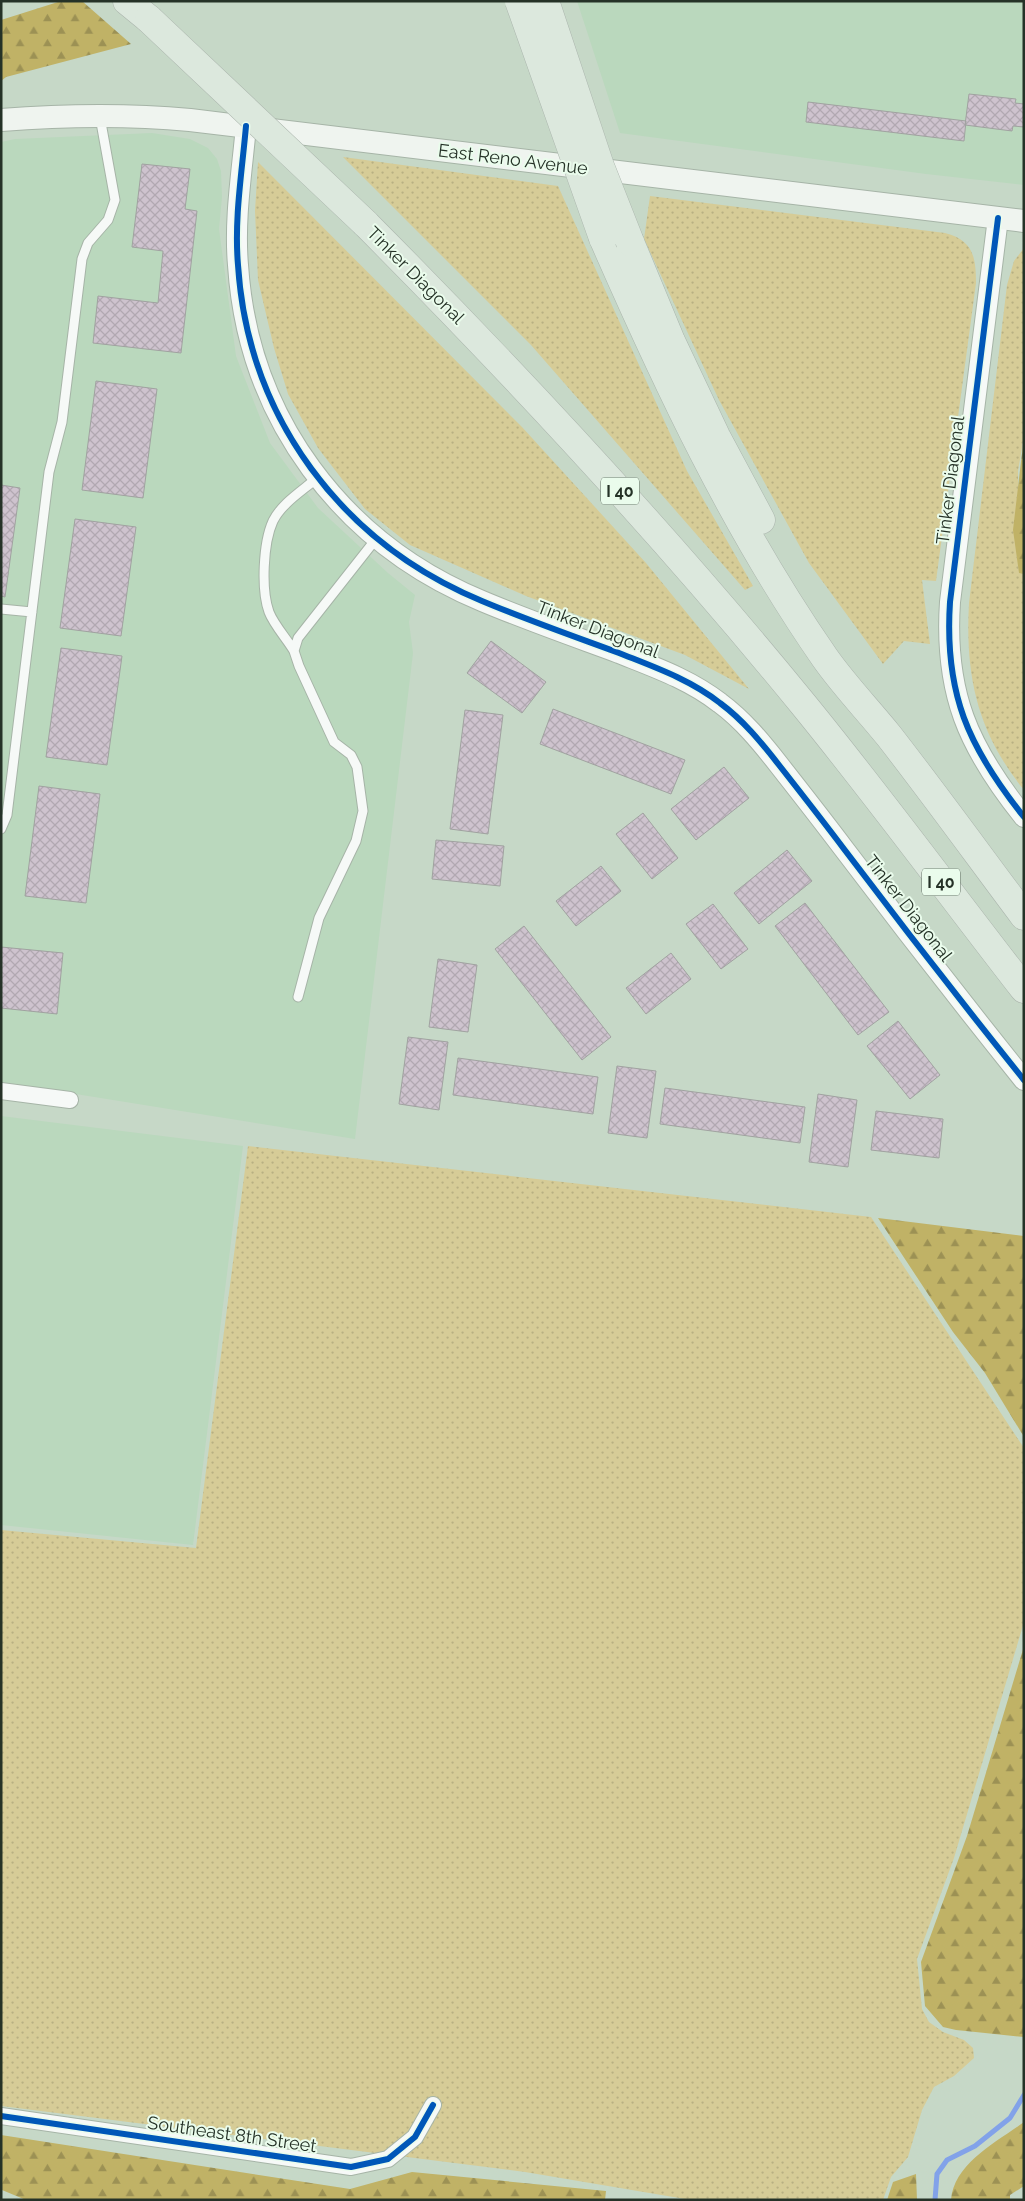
<svg xmlns="http://www.w3.org/2000/svg" width="1025" height="2201" viewBox="0 0 1025 2201" font-family="Raleway,sans-serif">
	<style>
		.built { fill: #bad8bd }
		.grass { fill: url(#grass-dots) }
		.forest { fill: url(#forest-firs) }
		.lines { fill: none; stroke-linecap: round; stroke-linejoin: round }
		.stream { stroke: #82a2e9; stroke-width: 5 }
		.building { fill: url(#building-cross-hatch); stroke: #a0a2a0 }
		.service-casing { stroke: #a6b4a7; stroke-width: 11 }
		.minor-casing { stroke: #a6b4a7; stroke-width: 18 }
		.tertiary-casing { stroke: #a6b4a7; stroke-width: 22 }
		.secondary-casing { stroke: #a6b4a7; stroke-width: 24 }
		.motorway-casing { stroke: #abb5ad; stroke-width: 29 }
		.service { stroke: #f6f9f7; stroke-width: 9 }
		.minor { stroke: #f6f9f7; stroke-width: 16 }
		.tertiary { stroke: #f6f9f7; stroke-width: 20 }
		.secondary { stroke: #eff4ef; stroke-width: 22 }
		.motorway { stroke: #dce8dd; stroke-width: 28 }
		.motorway-bridge-casing { stroke: #abb5ad; stroke-width: 29; stroke-linecap: butt }
		.motorway-bridge { stroke: #dce8dd; stroke-width: 28 }
		.cycleway-casing { stroke: #eafcec; stroke-width: 9 }
		.cycleway { stroke: #0057b8; stroke-width: 6 }
		.labels { text-anchor: middle; dominant-baseline: central; stroke-width: 4; stroke-linejoin: round; paint-order: stroke }
		.shield { fill: #eafcec; stroke: #606f62; stroke-width: 1 }
		.shield-label { font-size: 16px; font-weight: bold; fill: #253227 }
		.street-label { font-size: 18px; fill: #253227; stroke: #eafcec }
	</style>
	<defs>
		<pattern id="grass-dots" width="8" height="8" patternUnits="userSpaceOnUse" patternTransform="scale(1.25)"><rect width="8" height="8" fill="#d6cc97"/><path d="M2 2h.1M6 6h.1" fill="none" stroke="#b8b082" stroke-width="1.8" stroke-linecap="round"/></pattern>
		<pattern id="forest-firs" width="22" height="20" patternUnits="userSpaceOnUse" patternTransform="scale(1.25)"><rect width="22" height="20" fill="#c0b266"/><path d="M5 1l3.5 6h-7zM16 11l3.5 6h-7z" fill="#9c9154"/></pattern>
		<pattern id="building-cross-hatch" width="8" height="8" patternUnits="userSpaceOnUse" patternTransform="scale(1.25)"><rect width="8" height="8" fill="#cec3ce"/><path d="M0 0l8 8M0 8l8-8" fill="none" stroke="#b1a8b1"/></pattern>
	</defs>
	<rect width="100%" height="100%" fill="#c6d8c7"/>
	<path class="built" d="M577,1H1024V185L926,174L620,133Z
		M152,133L190,139L208,148L217,159L221,171L222,197L219,229L236,356L270,443L318,508L388,573L415,595L409,622L413,653L355,1139L1,1082V142L15,139Z
		M1,1116L243,1146L193,1545L1,1525Z"/>
	<path class="grass" d="M343,157L558,186L687,471L753,586L745,590L531,345Z
		M258,162L522,427L646,563L749,689L685,655L526,596L410,545L365,509L318,448L288,394L274,348L258,280L255,211Z
		M650,196L945,233C973,240 976,257 976,283L936,581L922,580L930,644L904,641L883,664L809,563L719,400L644,239Z
		M1024,248V436L1018,471L1019,572L1024,574V790C977,732 965,675 969,603L1007,285L1014,261Z
		M248,1146L871,1217L1024,1448V1622L954,1858L917,1959L922,2009L929,2022L943,2032L964,2040L973,2048L974,2058L954,2076L934,2087L922,2110L908,2157L891,2177L883,2200H691L525,2172L1,2106V1530L196,1548Z"/>
	<path class="forest" d="M82,1L131,44L6,77L1,81V20L58,2Z
		M1024,436V574L1019,573L1013,530Z
		M878,1218L1024,1236V1437L985,1373L953,1332Z
		M1024,1646V2037L956,2030L943,2027L925,2006L921,1962L967,1836Z
		M1024,2122V2186L1010,2195V2200H951C954,2163 997,2142 1024,2122Z
		M1,2135L350,2189L412,2172L606,2191L605,2200H26L2,2190L1,2187Z
		M916,2174L917,2200H887L893,2182Z"/>
	<g class="lines">
		<path class="stream" d="M935,2200L937,2174L947,2160L975,2146L1010,2118L1024,2095"/>
	</g>
	<path class="building" d="M969,94L1016,99L1015,103L1024,104V127L1013,126L1012,131L965,125Z
		M808,102L966,121L964,141L806,122Z
		M142,164L190,169L185,209L197,211L181,353L93,343L98,296L158,303L163,251L132,247Z
		M96,381L157,389L143,498L82,490Z
		M1,485L20,488L5,597L1,596Z
		M75,519L136,527L121,636L60,628Z
		M491,641L546,682L522,713L467,673Z
		M61,648L122,656L107,765L46,757Z
		M553,709L685,760L671,794L540,744Z
		M465,710L503,715L488,834L450,829Z
		M724,767L749,798L696,840L671,809Z
		M39,786L100,794L86,903L25,896Z
		M643,813L678,858L652,879L616,834Z
		M436,840L504,846L500,886L432,879Z
		M787,850L812,881L759,924L734,893Z
		M601,866L621,891L576,926L556,901Z
		M805,903L889,1012L858,1035L775,926Z
		M713,904L748,949L721,969L686,924Z
		M524,926L611,1037L582,1060L495,949Z
		M1,947L63,953L57,1014L1,1008Z
		M671,953L691,979L646,1014L626,988Z
		M438,959L477,965L468,1032L429,1027Z
		M898,1021L940,1075L910,1099L867,1046Z
		M408,1037L448,1042L439,1110L399,1104Z
		M458,1058L598,1077L593,1114L453,1095Z
		M617,1066L656,1071L647,1138L608,1133Z
		M665,1088L805,1107L800,1143L660,1124Z
		M818,1094L857,1100L848,1167L809,1162Z
		M876,1111L943,1119L939,1158L871,1150Z"/>
	<g class="lines">
		<g class="service-casing">
			<path id="service" d="M1,609L32,612
				M294,651C287,639 274,625 269,612C261,590 263,543 273,521C282,503 302,491 317,478
				M1,829L7,815L49,472L62,422L82,259L88,243L108,220L115,200L100,117
				M298,997L319,918L356,841L363,811L357,767L351,755L334,742L299,666L294,651L298,638L376,539"/>
		</g>
		<g class="minor-casing">
			<path id="minor" d="M1,1091L70,1100
				M1,2116L351,2167L388,2159L415,2137L433,2105"/>
		</g>
		<g class="tertiary-casing">
			<path id="tertiary" d="M246,126C242,172 234,219 238,265C248,418 342,543 482,601C527,620 573,636 619,653C654,667 689,679 720,703C743,720 761,742 779,765C801,793 823,821 844,849C903,927 963,1004 1024,1080
				M998,218L950,602C944,693 968,747 1024,817"/>
		</g>
		<g class="secondary-casing">
			<path id="secondary" d="M1,120C65,115 126,114 190,120L1024,221"/>
		</g>
		<g class="motorway-casing">
			<path id="motorway" d="M127,1L149,19
				M365,223C518,377 666,536 803,704C879,797 950,894 1024,989
				M603,238C667,384 734,527 825,658C844,685 868,710 889,736C935,795 979,856 1024,916
				M630,242L671,341L716,436L761,520"/>
		</g>
		<use href="#service" class="service"/>
		<use href="#minor" class="minor"/>
		<use href="#tertiary" class="tertiary"/>
		<use href="#secondary" class="secondary"/>
		<use href="#motorway" class="motorway"/>
		<g class="motorway-bridge-casing">
			<path id="motorway-bridge" d="M519,1L603,238
				M545,1L600,166L630,242
				M149,19L365,223"/>
		</g>
		<use href="#motorway-bridge" class="motorway-bridge"/>
		<g class="cycleway-casing">
			<path id="cycleway" d="M246,126C242,172 234,219 238,265C248,418 342,543 482,601C527,620 573,636 619,653C654,667 689,679 720,703C743,720 761,742 779,765C801,793 823,821 844,849C903,927 963,1004 1024,1080
				M998,218L950,602C944,693 968,747 1024,817
				M1,2116L351,2167L388,2159L415,2137L433,2105"/>
		</g>
		<use href="#cycleway" class="cycleway"/>
	</g>
	<g class="labels">
		<g class="shield">
			<rect x="601" y="477.5" width="38" height="27" rx="4"/>
			<rect x="922" y="868.5" width="38" height="27" rx="4"/>
		</g>
		<g class="shield-label">
			<text x="620" y="491">I 40</text>
			<text x="941" y="882">I 40</text>
		</g>
		<g class="street-label">
			<text transform="translate(513 159) rotate(7)">East Reno Avenue</text>
			<text transform="translate(416 275) rotate(45)">Tinker Diagonal</text>
			<text transform="translate(950 480) rotate(-83)">Tinker Diagonal</text>
			<text transform="translate(598 629) rotate(21)">Tinker Diagonal</text>
			<text transform="translate(909 908) rotate(52)">Tinker Diagonal</text>
			<text transform="translate(232 2134) rotate(8)">Southeast 8th Street</text>
		</g>
	</g>
	<rect width="1025" height="2201" fill="none" stroke="#253227" stroke-width="5"/>
</svg>
